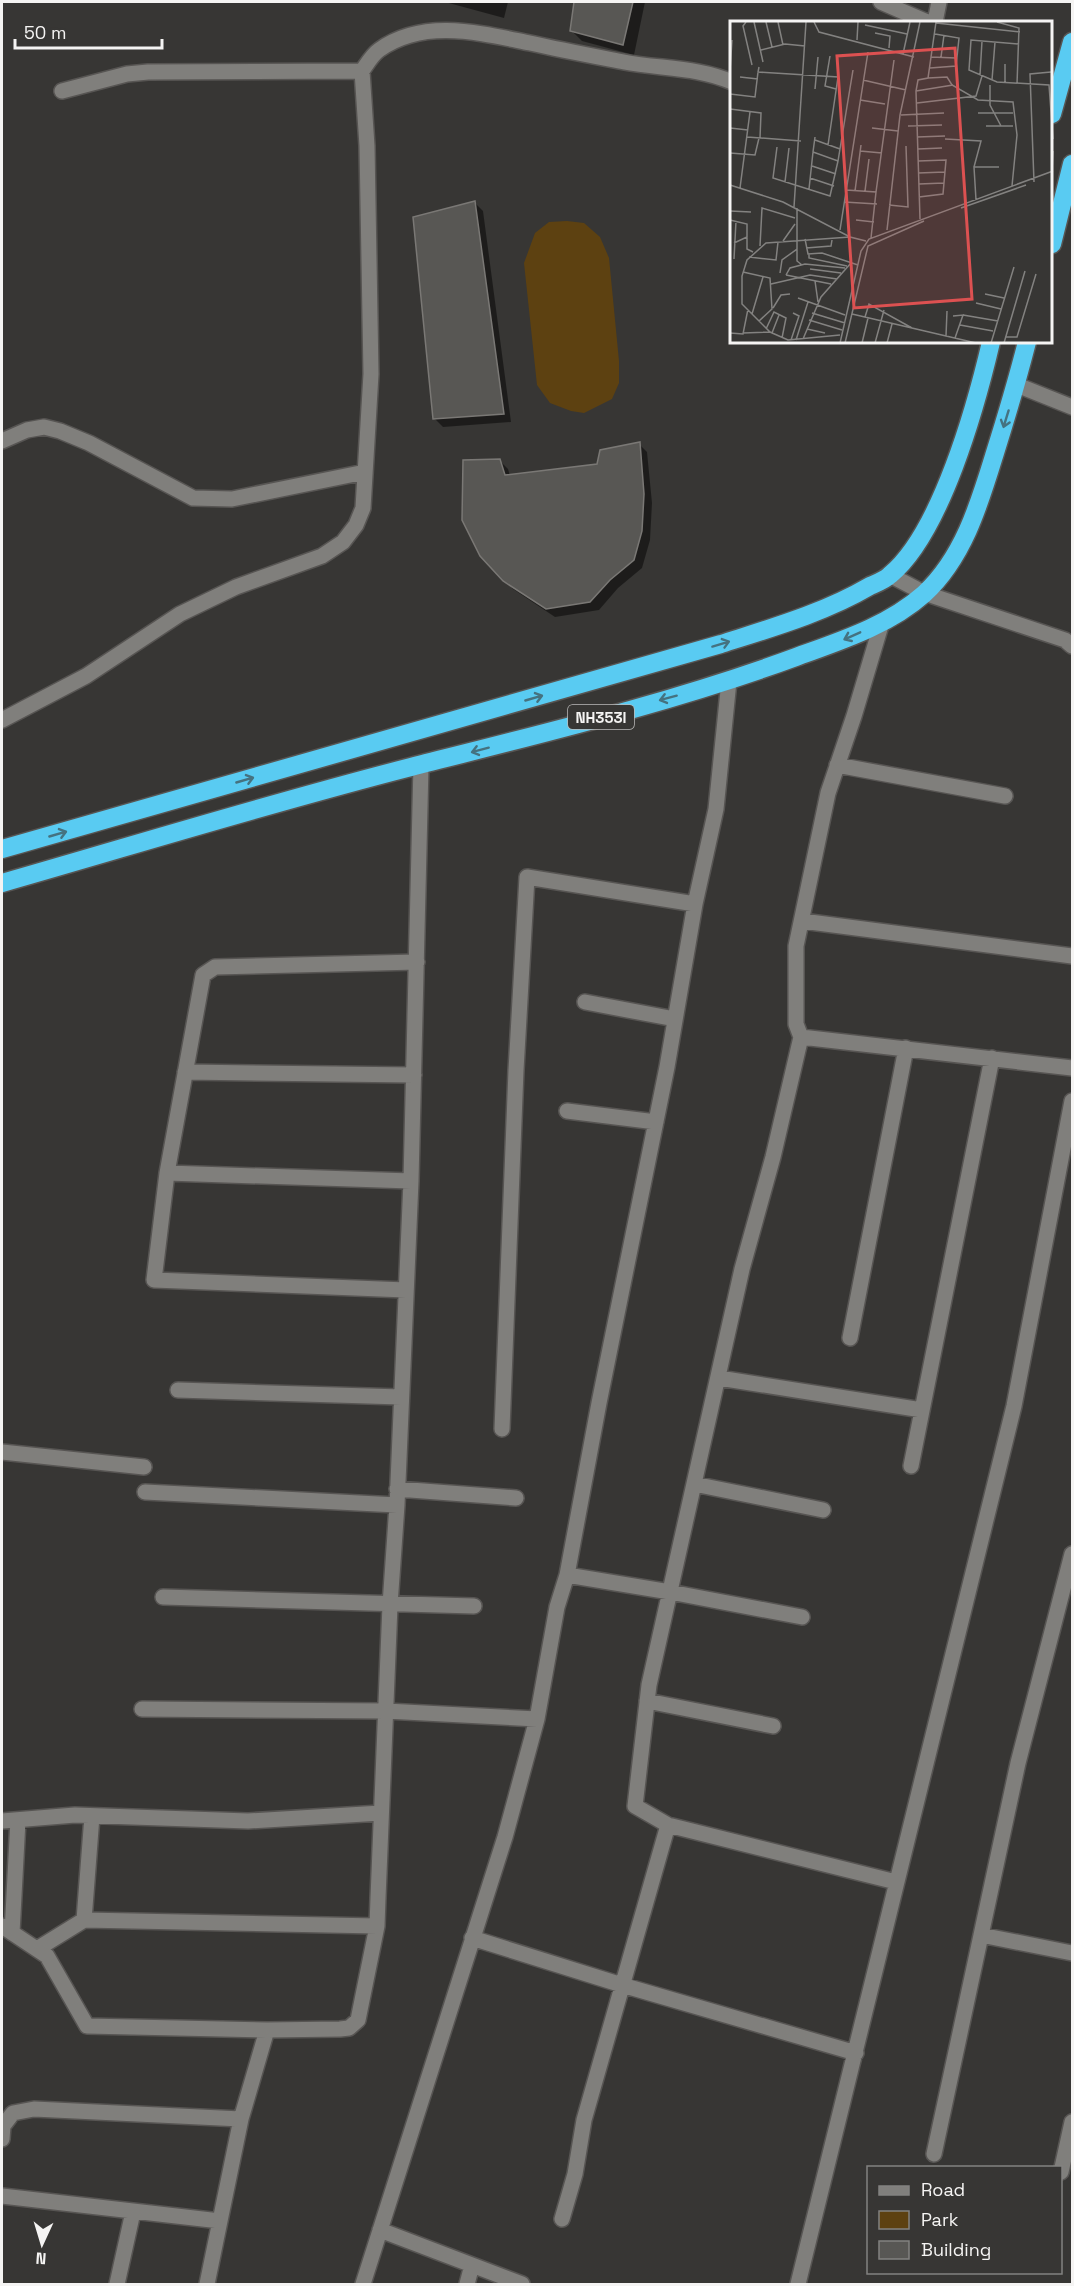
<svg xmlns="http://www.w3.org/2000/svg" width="1074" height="2286" viewBox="0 0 1074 2286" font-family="'Space Grotesk',sans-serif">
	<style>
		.green { fill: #5d4111 }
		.shadow { fill: #0007 }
		.building { fill: #585754; stroke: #7a7875; stroke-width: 1.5 }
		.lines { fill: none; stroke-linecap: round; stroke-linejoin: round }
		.minor-casing { stroke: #575553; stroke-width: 18 }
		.highway-casing { stroke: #575553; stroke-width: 21 }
		.minor { stroke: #807f7c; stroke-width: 15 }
		.highway { stroke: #59cbf2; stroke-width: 18 }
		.oneway { stroke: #457280 }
		.labels { text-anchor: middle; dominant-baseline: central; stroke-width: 5; stroke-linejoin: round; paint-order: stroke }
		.shield { fill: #373634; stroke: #bcbbba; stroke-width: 1.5 }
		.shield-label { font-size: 15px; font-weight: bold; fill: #f5f4f3 }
		.inset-road { fill: none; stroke: #838280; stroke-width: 1.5 }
		.view { fill: #dc5151; fill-opacity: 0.15; stroke: #dc5151; stroke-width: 3 }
		.inset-edge { fill: none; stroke: #f5f4f3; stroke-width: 3 }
	</style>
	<rect width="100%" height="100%" fill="#373634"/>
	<path class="green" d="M567,221L584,223L600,237L609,258L619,361V383L612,399L584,413L571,411L550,403L537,385L524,263L535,233L549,222Z"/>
	<path class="shadow" d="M445,2H508L504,18Z
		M576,2H645L634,55L582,41L571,30Z
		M475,203L483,211L511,422L443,427L435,419Z
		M639,444L647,452L652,503L650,540L642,568L618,588L599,610L555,617L513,589L504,580L500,461L508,469L510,476L598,465Z"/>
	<path class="building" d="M574,2H633L623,45L570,31Z
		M475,201L504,414L433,419L413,217Z
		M640,442L644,494L642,531L634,560L610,580L590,602L546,609L503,581L480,556L462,520L463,460L500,459L505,475L597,464L600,450Z"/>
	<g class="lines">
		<g class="minor-casing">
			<path id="minor" d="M881,2L927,22
				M935,22L939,2
				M62,91L127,74L148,72L362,71
				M1017,385L1072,407
				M2,441L27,430L44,427L60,431L89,443L193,498L232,499L365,472
				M890,575L924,593L1065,640L1072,646
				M882,622L854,716L828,793L796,946V1024L801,1037L1072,1068
				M2,720L86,676L180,614L236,587L322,556L343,542L356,525L363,508L371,374L367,146L362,71C367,64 372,55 379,50C424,18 480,33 530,43C561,50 593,56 624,62C661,69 698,67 732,82
				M837,765L1005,796
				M802,921L1072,956
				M585,1002L675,1019
				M185,1072L414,1075
				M567,1111L656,1122
				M167,1173L411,1181
				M406,1290L154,1280L167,1173L203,975L215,967L417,962
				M850,1338L906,1048
				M719,1378L922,1410
				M178,1390L401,1397
				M502,1429L516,1070L527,877L695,904
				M2,1452L144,1467
				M911,1466L992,1058
				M694,1484L823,1510
				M397,1489L516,1498
				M145,1492L397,1505
				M567,1575L670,1592L802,1617
				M163,1597L474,1606
				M647,1701L773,1726
				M142,1709L386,1711L537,1719
				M2,1821L75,1815L248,1821L381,1813
				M668,1825L896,1882
				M84,1920L92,1816
				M2,1926L47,1956L87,2026L267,2030
				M12,1933L18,1820
				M981,1935L1072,1953
				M472,1938L622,1985L856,2053
				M37,1949L84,1920L377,1926
				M2,2139L3,2126L13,2113L34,2109L241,2119
				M934,2154L1018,1763L1072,1554
				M1061,2172L1072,2122
				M2,2196L220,2221
				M562,2219L575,2174L584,2120L668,1825L635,1806L649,1685L742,1269L773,1157L801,1037
				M380,2230L522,2284
				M117,2284L133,2212
				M207,2284L241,2119L267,2030L340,2029L349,2028L358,2020L377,1926L378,1898L390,1605L397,1505L411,1181L421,765
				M363,2284L505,1837L537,1719L557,1607L567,1575L599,1403L667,1067L695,904L716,809L729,681
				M467,2284L472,2265
				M798,2284L1014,1406L1072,1101"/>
		</g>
		<g class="highway-casing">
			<path id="highway" d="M1052,114L1072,42
				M1052,244L1072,164
				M2,849L721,644C771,628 824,613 870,586C877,583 885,580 890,575C941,533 976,406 991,342
				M2,883C138,844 274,802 411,767C540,734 671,703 796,657C840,641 888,626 924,594C963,558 979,505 994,456C1006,418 1017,381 1027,342"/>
		</g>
		<use href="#minor" class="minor"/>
		<use href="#highway" class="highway"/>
	</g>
	<defs><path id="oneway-shaft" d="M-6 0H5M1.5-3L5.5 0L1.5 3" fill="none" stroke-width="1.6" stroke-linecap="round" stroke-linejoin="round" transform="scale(1.5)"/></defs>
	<g class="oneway">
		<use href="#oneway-shaft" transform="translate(1006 419) rotate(107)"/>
		<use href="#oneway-shaft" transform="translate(852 636) rotate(156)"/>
		<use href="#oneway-shaft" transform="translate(721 644) rotate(-17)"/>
		<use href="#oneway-shaft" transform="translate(534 698) rotate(-16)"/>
		<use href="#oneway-shaft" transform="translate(668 698) rotate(165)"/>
		<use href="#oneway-shaft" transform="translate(480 750) rotate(165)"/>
		<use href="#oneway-shaft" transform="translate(245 780) rotate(-16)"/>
		<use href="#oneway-shaft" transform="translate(58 834) rotate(-16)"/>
	</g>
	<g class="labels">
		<rect class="shield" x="568" y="705" width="66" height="24" rx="4.5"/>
		<g class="shield-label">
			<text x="601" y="717">NH353I</text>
		</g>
	</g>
	<g transform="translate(730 21)">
		<rect width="322" height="322" fill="#373634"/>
		<path class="inset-road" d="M16,1L13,5L22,44M24,1L33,41M36,1L42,26M48,1L53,24M84,1L89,11L184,36M267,1L289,7L287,63M206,2L290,11M135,4L177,13M145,12L160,15L159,27M127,19L128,1M289,23L241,19L239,49L267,61L319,64L323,118M31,29L55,23L75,25M173,33L180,1M100,35L95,65L106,68M201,36L226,37M211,36L214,14M29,46L28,51L108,56L98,124M200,47L226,45L229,17L205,13M0,50L2,19M250,54L252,20M10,56L28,58M198,57L217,56L222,64L248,79L283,81L287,114L282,165M133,59L176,69M262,59L265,21M275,62V43M260,64V84L271,105M85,68L88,36M186,70L223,64M0,73L25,76L28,51M130,79L155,83M187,82L246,75L252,55M0,88L31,92L30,117M248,92H283M171,94L214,92M178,105L212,104M256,105H283M0,107L18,109M142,107L168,110M17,116L71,120M85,116L83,131L108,140L123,49M187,116L215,115M215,118L251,120L244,146M85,119L110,128M47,126L43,157L100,175L108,140M188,128L212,127M130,130L152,132M0,132L25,134L29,117M188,140L216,139L213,173L189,176M82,145L106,153M322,150L323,130M188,152L215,151M80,157L104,165M55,161L59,127M304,161L300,53L321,51M189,163L214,162M0,164L53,181L120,216L136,220M10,167L20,91M79,168L83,131M116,169L146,171L141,217M125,170L131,124M135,170L139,138M146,171L164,39M246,179L244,146H269M114,181L147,183M159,184L178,186L176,125M64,186L76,1M231,187L296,164M0,190L21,191M190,198L186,70L188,59L198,57L206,1M0,199L17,203V216L4,222M126,199L144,201M110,209L138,31M157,209L170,94L190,1M17,216V228L23,231M75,218L78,233L92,232L128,244M53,220L65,203M30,225L32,187L65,197M76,227L101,225L102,219M67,228V240L72,244M79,233V237L117,245M19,236L46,239L48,221M4,238L6,200M80,248L111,252M13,251L40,257L42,288L29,300M50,252L52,239L67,228V187M56,254L60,247L75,243L115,247M56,254L101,263M85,260L88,281M41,263L80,254L107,258M255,273L274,277M68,277L115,294M246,282L271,288M43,287L51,274L60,273M82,292L115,302M22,293L33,256M122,293L246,322M233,294L268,300M223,295L233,294L225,317M135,296L139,283L182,307M79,299L112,309M230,304L263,310M36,308L44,291L56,297L52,317M77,308L95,312M0,312L13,313L18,288M13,312L40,311M42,312L49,294M110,314L58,319L40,311L12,283V255L17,239L36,222L120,216M216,315L217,290M275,316H287L306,253M73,318L91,276L121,242M61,319L69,295L63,292M66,319L78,281M110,322L131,230L139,218L323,150M115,322L138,225L194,200M132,322L138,297M145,322L154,289M157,322L162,303M261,322L284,246M274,322L295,250"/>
		<path class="view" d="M225,27L242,278L124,287L107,35Z"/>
		<rect width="322" height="322" class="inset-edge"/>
	</g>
	<rect width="1074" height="2286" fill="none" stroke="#f5f4f3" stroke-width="6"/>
	<rect x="867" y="2166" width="195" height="108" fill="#373634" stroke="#838280" stroke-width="1.5"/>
	<rect x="879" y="2186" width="30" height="9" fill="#807f7c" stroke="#838280" stroke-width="1.5"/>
	<text x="921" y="2196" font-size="18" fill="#f5f4f3">Road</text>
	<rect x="879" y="2211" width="30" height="18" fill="#5d4111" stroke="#838280" stroke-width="1.5"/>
	<text x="921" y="2226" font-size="18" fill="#f5f4f3">Park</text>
	<rect x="879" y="2241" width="30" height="18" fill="#585754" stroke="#838280" stroke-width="1.5"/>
	<text x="921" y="2256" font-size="18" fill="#f5f4f3">Building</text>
	<g transform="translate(42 2244) rotate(184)" stroke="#373634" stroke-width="4.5" paint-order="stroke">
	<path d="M0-4.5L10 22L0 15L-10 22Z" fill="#f5f4f3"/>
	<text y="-9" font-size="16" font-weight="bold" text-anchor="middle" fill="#f5f4f3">N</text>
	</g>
	<path d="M15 39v9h147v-9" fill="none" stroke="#f5f4f3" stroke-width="3"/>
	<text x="24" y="39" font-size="18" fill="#f5f4f3" stroke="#373634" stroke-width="4.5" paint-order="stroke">50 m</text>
</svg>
